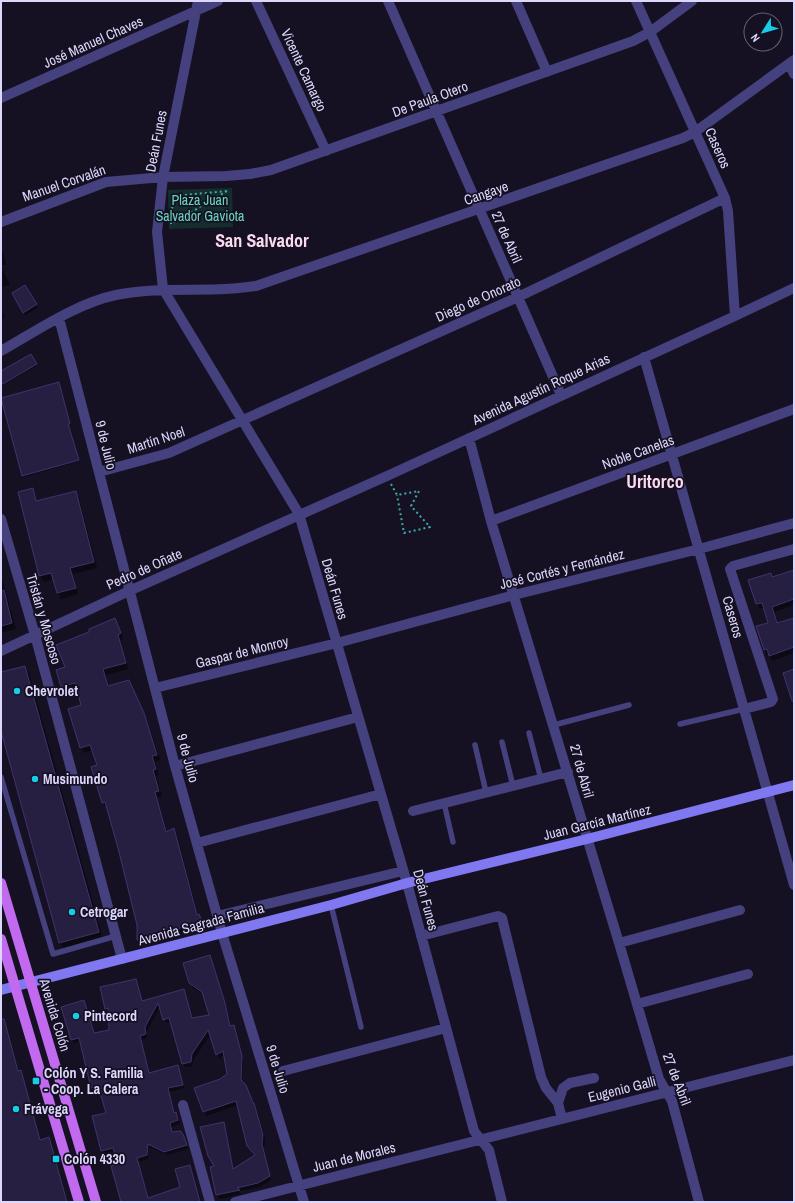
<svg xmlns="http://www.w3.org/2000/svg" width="795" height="1203" viewBox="0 0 795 1203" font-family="'Archivo Narrow',sans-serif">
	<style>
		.green { fill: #152d2d }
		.shadow { fill: #0007 }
		.building { fill: #271f42; stroke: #40336c }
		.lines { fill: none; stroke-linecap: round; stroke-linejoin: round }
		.path { stroke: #3caba7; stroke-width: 2; stroke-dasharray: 2 3; stroke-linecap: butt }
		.lane { stroke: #45417e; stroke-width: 5.5 }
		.street { stroke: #45417e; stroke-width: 10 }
		.secondary { stroke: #7f78f1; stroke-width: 10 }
		.primary { stroke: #c16af0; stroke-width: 10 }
		.poi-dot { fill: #18cce7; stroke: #151123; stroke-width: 1.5 }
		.labels { text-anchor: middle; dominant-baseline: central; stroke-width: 3.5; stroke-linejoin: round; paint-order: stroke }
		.street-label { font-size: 14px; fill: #ddd7fb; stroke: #151123 }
		.park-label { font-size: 14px; fill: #6bd4bd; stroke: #151123 }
		.poi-label { font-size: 14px; font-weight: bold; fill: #ddd7fb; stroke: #151123; text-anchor: start }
		.district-label { font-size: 18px; font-weight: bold; fill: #fbd9ee; stroke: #151123 }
	</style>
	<rect width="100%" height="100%" fill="#151123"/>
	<path class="green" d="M232,188L233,227L169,229L168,190Z"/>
	<path class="shadow" d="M1,249L3,252L6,265H1Z
		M1,267L10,284L3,287L1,283Z
		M25,286L38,308L25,315L13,293Z
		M1,310L5,317L1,320Z
		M30,356L37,366L1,386V372Z
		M59,384L70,425H68L79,461L24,477L2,399Z
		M32,489L37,501L75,492L79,498L97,568L73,574L78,594L61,599L58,592L54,579L44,582L40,575Z
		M794,571V605L774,612L778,624L794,619V653L772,661L769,654L767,655L765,650L757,627L769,623L764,607L760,609L757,604L771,574L773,578Z
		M1,575L16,629L1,633Z
		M118,625L123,639L120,640L128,669L106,675L109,686L129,681L147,720L160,760L155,762L159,775L156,776L162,796L157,797L167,832L174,829L177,835L198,915L202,921L204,928L141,945L138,940V925L119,848L107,808L103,803L93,768L98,766L93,750L84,753L81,747L82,706L77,688L65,692L62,687L67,668Z
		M25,667L29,673L103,939L64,950L60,943L1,729V673Z
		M210,957L227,1008L231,1027H233L235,1030L243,1061L242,1083L256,1108L265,1139L264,1149L271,1180L260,1187L239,1191L241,1194L220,1199L217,1195L211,1168L216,1167L223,1123L225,1127L233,1169L255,1156L251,1150L238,1105L206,1116L196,1088L220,1080L228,1075L224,1055L219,1059L211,1034L194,1059L192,1066L185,1067L183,1064L171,1022L166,1023L160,1007L147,1031V1038L141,1040L150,1074L179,1070L184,1088L169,1092L175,1114L178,1117L180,1124L171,1127L173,1133L183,1135L188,1149L167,1155L149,1147L148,1159L138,1162L149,1199L181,1188L190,1166L192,1170L201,1202H122L119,1165L115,1151L104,1154L102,1150L107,1114L101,1090L94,1091L92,1087L81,1041L74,1043L72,1040L84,1001L94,1034L110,1031L109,1012L108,1013L106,1009L101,988L136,980L138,984L142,1002L184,990L193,1019L210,1016L204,995L192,987L190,983Z
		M2,1015L19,1071L22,1074L41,1141L49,1138L50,1141L68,1202H1Z"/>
	<path class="building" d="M25,285L37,304L23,313L12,293Z
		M31,354L37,364L1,385V371Z
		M59,382L70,424H68L79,460L22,476L1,398Z
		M33,488L36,501L76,491L94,562L70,568L76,588L57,593L51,573L39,576L18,492Z
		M794,570V599L772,607L777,623L794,618V647L769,656L767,649L764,650L756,626L768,623L762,603L756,604L748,580L771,573L772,577Z
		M4,590L12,623L1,626V591Z
		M115,618L121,633L118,635L126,663L103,669L108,686L129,680L144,713L157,755L152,756L156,769L153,770L159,791L155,792L166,832L174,828L197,915L199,914L202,922L137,940V925L118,848L105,802L102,803L91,767L97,765L90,745L80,748L68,709L81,705L75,683L61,687L56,670L65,667L56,645L89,632V629Z
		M25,666L99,932L59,943L1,731V672Z
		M794,669V701H792L783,673Z
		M210,955L225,1003L230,1026L234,1025L242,1056L241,1080L246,1085L253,1103H254L263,1135L262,1144L270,1176L258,1183L237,1188L240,1190L216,1195L210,1167L214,1166L208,1156L200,1127L224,1122L233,1169L255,1155L247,1146L236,1101L203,1112L194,1088L220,1079L227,1074L223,1051L216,1055L208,1030L192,1054L191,1062L182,1064L169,1018L163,1020L158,1003L145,1027L146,1034L140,1036L149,1073L178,1065L183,1085L168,1088L174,1113L176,1112L178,1120L170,1123L172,1132L181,1131L182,1134H183L187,1145L164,1152L148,1144L147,1155L137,1158L148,1198L180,1187L175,1169L190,1165L200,1202H121L111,1166L118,1164L113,1148L101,1151L92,1116L106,1113L98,1086L91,1088L79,1038L71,1040L61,1007L84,1000L94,1033L109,1030L108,1008L105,1009L100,987L136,979L142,1001L184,989L192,1018L209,1015L202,992L189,983L183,963Z
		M1,1019H4L18,1071L21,1070L40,1140L49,1137L67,1202H1Z"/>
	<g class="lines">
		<path class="path" d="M227,191L171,224L173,196Z
			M391,484L397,495L419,491L411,506L430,527L404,533L397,495"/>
		<path class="lane" d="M680,724L744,709
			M554,725L629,705
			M529,733L541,779
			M502,742L513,786
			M475,745L486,792
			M1,777L53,954L116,936
			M444,803L453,842
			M331,905L361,1027"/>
		<path class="street" d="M198,1L163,177L157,232L163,289L299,514L407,883L474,1131L489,1150L502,1202
			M256,1L326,151
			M388,1L561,395
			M516,1L547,72
			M636,1L725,198L728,211L735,316
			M789,64L794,74
			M1,98L218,1
			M1,222L106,182L163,177L226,176L250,174L271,170L633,41L650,32L692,1
			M59,318L175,766L222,933L304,1202
			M1,351C36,331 77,303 116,295C163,285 210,294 256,286L683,138L695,132L794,60
			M644,357L794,885
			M469,438L491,521L619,943L659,1079L672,1101L699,1202
			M99,472L169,453L518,297L725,198
			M1,519L35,635L122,959
			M491,521L794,409
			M1,651L129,591L387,476L735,316L794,288
			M155,688L337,643L514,595L699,549L794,523
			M744,709L771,702L773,699L730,569L733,566L794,549
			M175,766L358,717
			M413,811L568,772
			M197,843L381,794
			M217,916L403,871
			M421,936L498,916L502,918L541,1077L546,1088L558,1103L562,1119
			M619,943L740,910
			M637,1004L748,974
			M283,1071L446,1028
			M558,1103L563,1088L570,1083L594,1078
			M183,1105L210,1202
			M235,1202L794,1060"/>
		<path class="secondary" d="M1,990L331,905L407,883L587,839L794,785"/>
		<path class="primary" d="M1,883L96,1202
			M1,939L79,1202"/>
	</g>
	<g class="poi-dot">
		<circle cx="17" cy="691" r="4"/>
		<circle cx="35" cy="779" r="4"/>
		<circle cx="72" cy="912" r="4"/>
		<circle cx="76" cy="1016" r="4"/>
		<rect x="32" y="1077" width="8" height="8" rx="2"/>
		<circle cx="16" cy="1109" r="4"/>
		<rect x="52" y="1155" width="8" height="8" rx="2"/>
	</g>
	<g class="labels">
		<g class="street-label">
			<text transform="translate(93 42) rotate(-24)">José Manuel Chaves</text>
			<text transform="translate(304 70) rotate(65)">Vicente Camargo</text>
			<text transform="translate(430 99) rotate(-20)">De Paula Otero</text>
			<text transform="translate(156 141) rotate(-79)">Deán Funes</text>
			<text transform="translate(718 148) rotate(66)">Caseros</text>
			<text transform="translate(64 183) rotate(-19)">Manuel Corvalán</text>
			<text transform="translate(486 193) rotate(-19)">Cangaye</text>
			<text transform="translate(507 237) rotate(66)">27 de Abril</text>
			<text transform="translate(478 299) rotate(-24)">Diego de Onorato</text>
			<text transform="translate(541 389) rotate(-25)">Avenida Agustín Roque Arias</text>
			<text transform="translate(156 440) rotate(-18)">Martín Noel</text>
			<text transform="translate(106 445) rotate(76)">9 de Julio</text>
			<text transform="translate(638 452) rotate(-20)">Noble Canelas</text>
			<text transform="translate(144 569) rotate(-24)">Pedro de Oñate</text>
			<text transform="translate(562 569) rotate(-14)">José Cortés y Fernández</text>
			<text transform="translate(335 589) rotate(74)">Deán Funes</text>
			<text transform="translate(733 617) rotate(74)">Caseros</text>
			<text transform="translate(44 619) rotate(74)">Tristán y Moscoso</text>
			<text transform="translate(242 652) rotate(-14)">Gaspar de Monroy</text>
			<text transform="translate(188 758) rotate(75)">9 de Julio</text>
			<text transform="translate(582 771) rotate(74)">27 de Abril</text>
			<text transform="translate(597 822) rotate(-14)">Juan García Martínez</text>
			<text transform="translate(426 900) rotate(75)">Deán Funes</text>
			<text transform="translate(201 924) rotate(-15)">Avenida Sagrada Familia</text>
			<text transform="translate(55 1015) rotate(73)">Avenida Colón</text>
			<text transform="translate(278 1069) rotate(73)">9 de Julio</text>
			<text transform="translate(677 1079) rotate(69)">27 de Abril</text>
			<text transform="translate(622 1089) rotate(-14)">Eugenio Galli</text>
			<text transform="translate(354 1157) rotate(-14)">Juan de Morales</text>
		</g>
		<g class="park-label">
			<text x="200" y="200">Plaza Juan<tspan x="200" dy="16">Salvador Gaviota</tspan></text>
		</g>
		<g class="poi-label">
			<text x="25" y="691">Chevrolet</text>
			<text x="43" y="779">Musimundo</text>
			<text x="80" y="912">Cetrogar</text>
			<text x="84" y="1016">Pintecord</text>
			<text x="44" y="1073">Colón Y S. Familia<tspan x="44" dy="16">- Coop. La Calera</tspan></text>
			<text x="24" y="1109">Frávega</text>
			<text x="64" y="1159">Colón 4330</text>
		</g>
		<g class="district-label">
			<text x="262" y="240">San Salvador</text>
			<text x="655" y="481">Uritorco</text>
		</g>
	</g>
	<rect width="795" height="1203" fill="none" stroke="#ddd7fb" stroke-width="4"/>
	<g transform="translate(763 32) rotate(233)"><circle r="19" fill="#151123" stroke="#656079"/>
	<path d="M0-3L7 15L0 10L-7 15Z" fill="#18cce7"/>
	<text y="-6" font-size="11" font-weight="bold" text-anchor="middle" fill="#ddd7fb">N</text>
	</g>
</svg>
